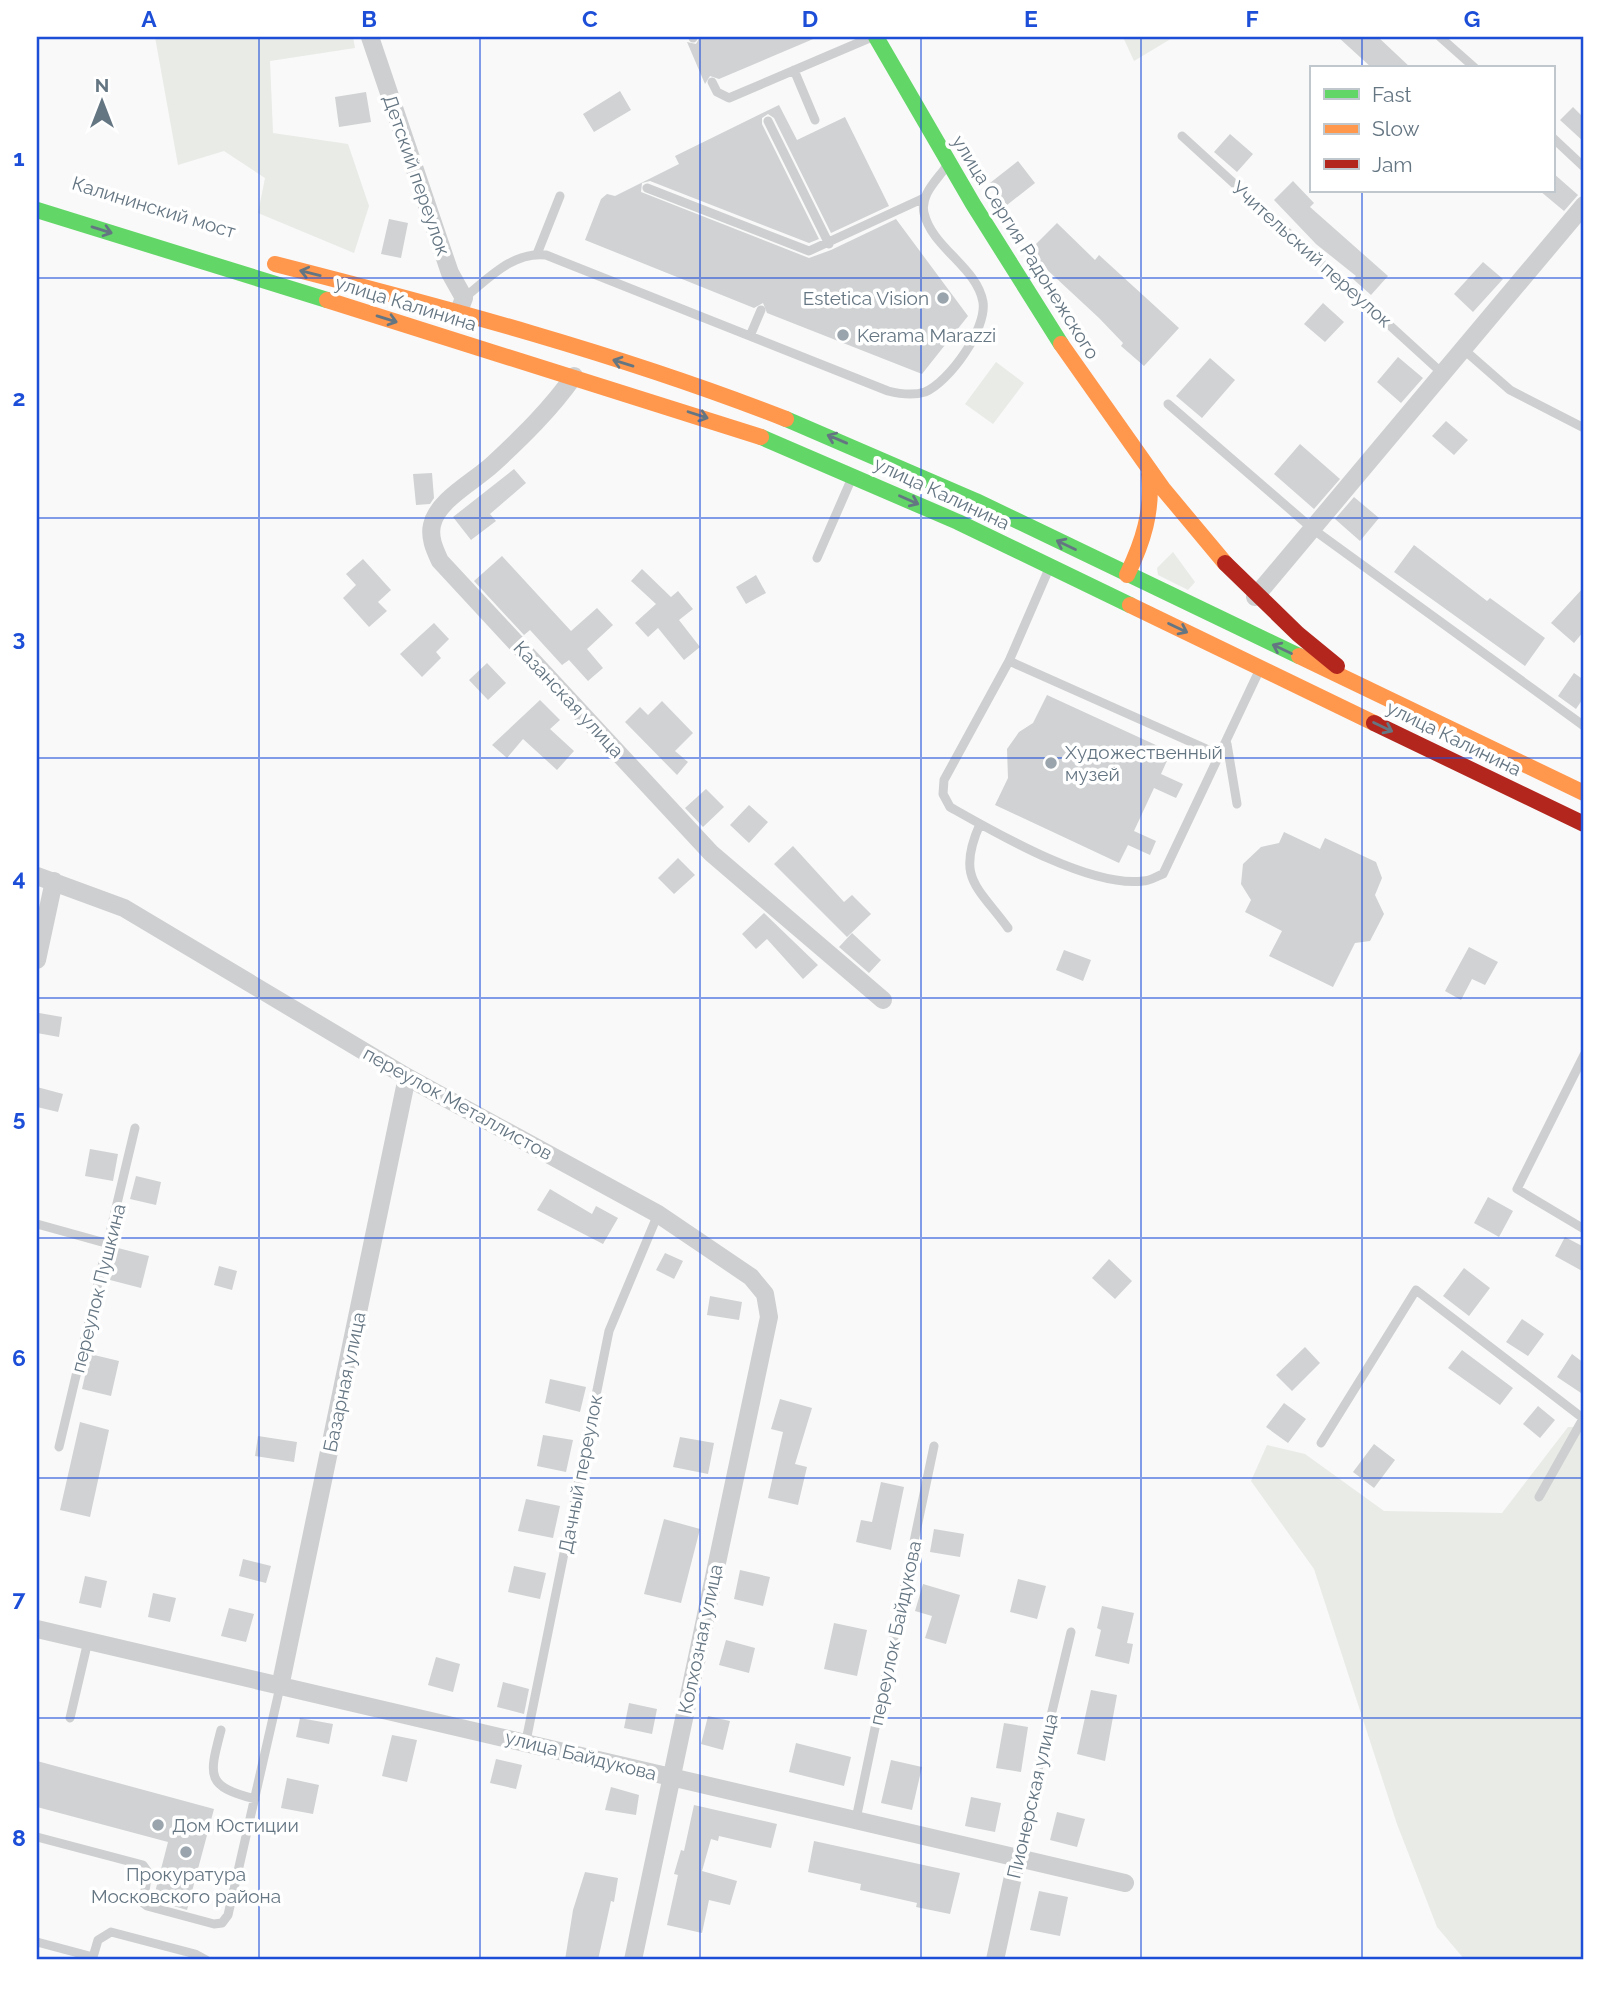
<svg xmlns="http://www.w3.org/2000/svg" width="1621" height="1997" viewBox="0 0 1621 1997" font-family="Raleway,sans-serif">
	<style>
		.green { fill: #e8ebe6 }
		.building { fill: #d0d2d3 }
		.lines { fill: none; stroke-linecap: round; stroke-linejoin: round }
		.lane { stroke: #cecfd0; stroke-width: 9 }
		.street { stroke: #cecfd0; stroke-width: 18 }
		.fast { stroke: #63d668; stroke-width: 16 }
		.slow { stroke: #ff974d; stroke-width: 16 }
		.jam { stroke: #b3261e; stroke-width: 16 }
		.oneway { stroke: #657683 }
		.grid { fill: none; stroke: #1d4ed8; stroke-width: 2; stroke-opacity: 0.55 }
		.poi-dot { fill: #99a4ac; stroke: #fff; stroke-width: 2.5 }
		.labels { text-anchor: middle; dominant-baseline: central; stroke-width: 7; stroke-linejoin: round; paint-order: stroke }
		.street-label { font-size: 19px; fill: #657683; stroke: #fff }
		.poi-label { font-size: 19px; fill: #657683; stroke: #fff; text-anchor: start }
		.neatline { fill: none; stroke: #1d4ed8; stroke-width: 2.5 }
		.grid-label { font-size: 23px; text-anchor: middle; font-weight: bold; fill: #1d4ed8 }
	</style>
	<rect width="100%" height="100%" fill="#f9f9f9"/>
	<path class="green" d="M155,37H353L355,48L270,61L273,133L348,144L369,206L354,253L258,213L265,178L224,151L178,165Z
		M1123,37H1174L1134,61Z
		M996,362L1024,383L993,424L965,404Z
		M1173,552L1195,582L1188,590L1158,575L1157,568Z
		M1568,1427H1584V1960H1465L1437,1927L1397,1824L1314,1569L1251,1481L1267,1445L1305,1454L1384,1511L1502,1513Z"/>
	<path class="building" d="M700,37H818L719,79L710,76L705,84L687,42L696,44Z
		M1338,37H1378L1411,68H1372Z
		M620,91L631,110L594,132L583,114Z
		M366,92L371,122L339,127L335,97Z
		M779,105L797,140L845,117L889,206L831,233L774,118L768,114L762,118V124L819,239L809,243L650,181L642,183L641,192L809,258L831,250L896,219L968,316L922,374L767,313L763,303L754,308L585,240L601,199L607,194L615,196L679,164L675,156Z
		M1573,107L1584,118V142L1560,120Z
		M1230,134L1253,154L1237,172L1214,152Z
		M1018,161L1035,183L1007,205L990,183Z
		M1553,173L1578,195L1564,211L1540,191H1553Z
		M1293,181L1314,203L1310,207L1388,276L1371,295L1353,279L1356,276L1316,244L1274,200Z
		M389,219L408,223L401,258L381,254Z
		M1057,223L1095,260L1099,255L1179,328L1144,366L1121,346L1123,343L1099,318L1028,252Z
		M1483,262L1503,279L1473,312L1454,294Z
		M1323,303L1344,322L1325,342L1304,324Z
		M1398,357L1423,378L1401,403L1377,382Z
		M1210,358L1235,380L1202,418L1176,396Z
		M1446,421L1468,440L1454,455L1432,436Z
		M1300,444L1340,479L1314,509L1274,474Z
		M514,469L526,483L490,514L496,521L471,540L453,517Z
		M432,473L434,498L430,504L416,505L413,474Z
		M1354,497L1379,518L1360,541L1335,519Z
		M1414,545L1487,601L1490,598L1545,638L1525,666L1394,572Z
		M502,556L571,631L597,608L613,625L587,649L603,668L588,681L569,660L562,665L530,630L524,635L474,581Z
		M363,559L391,590L378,602L387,611L369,627L343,598L356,585L346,574Z
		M642,569L671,597L678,591L693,609L679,620L700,647L684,660L658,628L648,637L635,623L656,604L631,581Z
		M756,575L766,593L746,604L736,587Z
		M1584,587V631L1574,643L1551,623Z
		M434,623L449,639L436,652L441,658L422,677L400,654Z
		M487,663L506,683L488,700L469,680Z
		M1574,673L1584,680V697L1576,709L1558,696Z
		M1047,695L1171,752L1161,774L1183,784L1176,798L1154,788L1134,831L1156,841L1150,855L1128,845L1119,863L995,805L1008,778L1007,749L1019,732L1033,723Z
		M540,700L560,720L550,729L574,751L557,770L523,739L507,758L492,745Z
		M662,701L693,733L675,751L688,762L677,775L625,722L640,707L648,715Z
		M706,789L724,807L703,827L685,808Z
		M749,805L768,822L749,843L730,825Z
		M1284,832L1320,849L1325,838L1376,862L1382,878L1375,895L1384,914L1370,941L1355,943L1333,987L1269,956L1282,931L1245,912L1251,900L1241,884L1243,864L1261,847L1279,843Z
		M793,846L844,902L852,895L871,914L847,937L774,864Z
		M678,858L695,875L674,894L658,878Z
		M764,913L818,965L803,979L767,939L756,949L742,934Z
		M852,933L881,960L869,973L839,947Z
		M1469,947L1498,962L1485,985L1472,979L1461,1000L1445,991Z
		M1064,950L1091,960L1083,981L1056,970Z
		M39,1013L62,1017L59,1037L37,1033Z
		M37,1087L63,1094L58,1112L37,1107Z
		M90,1149L118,1154L113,1181L85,1176Z
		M136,1176L161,1182L156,1205L130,1199Z
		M550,1189L592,1214L596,1206L618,1218L603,1244L537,1210Z
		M1488,1197L1513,1211L1499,1237L1474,1223Z
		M1565,1237L1584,1247V1272L1555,1256Z
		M118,1248L149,1256L141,1288L110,1280Z
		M665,1253L683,1261L674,1279L656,1270Z
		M1109,1259L1132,1281L1115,1299L1092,1278Z
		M219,1266L237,1271L232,1290L214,1285Z
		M1464,1268L1490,1288L1469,1316L1443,1296Z
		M710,1296L742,1302L739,1320L707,1315Z
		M1522,1319L1544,1334L1528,1356L1506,1342Z
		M1305,1347L1320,1363L1292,1391L1276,1375Z
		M1462,1350L1513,1388L1500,1405L1448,1368Z
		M90,1354L119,1361L111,1396L82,1389Z
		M1572,1354L1584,1363V1395L1557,1377Z
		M550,1379L586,1387L580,1412L545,1403Z
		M780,1399L812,1408L795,1464L807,1467L798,1505L768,1498L783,1432L771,1429Z
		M1284,1403L1306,1419L1288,1443L1266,1427Z
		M1538,1406L1555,1420L1540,1438L1523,1424Z
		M80,1422L109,1430L90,1517L60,1510Z
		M543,1435L573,1440L566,1472L537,1466Z
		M258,1436L297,1442L294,1462L255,1456Z
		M680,1437L714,1443L708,1474L673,1467Z
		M1374,1444L1395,1460L1374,1488L1353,1472Z
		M881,1482L904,1487L891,1550L856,1542L861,1520L872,1522Z
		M526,1499L560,1506L553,1538L518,1531Z
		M664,1519L700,1529L681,1603L644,1594Z
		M934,1529L964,1534L960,1557L930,1552Z
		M243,1559L271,1566L266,1583L239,1576Z
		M514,1566L546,1573L540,1599L508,1592Z
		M740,1570L770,1577L763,1606L734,1599Z
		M85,1576L107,1581L101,1608L79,1603Z
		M1018,1579L1046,1586L1037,1619L1010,1612Z
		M923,1584L960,1595L946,1644L925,1638L932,1616L915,1611Z
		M153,1593L176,1598L170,1622L148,1617Z
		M1102,1606L1134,1613L1127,1643L1133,1644L1129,1664L1095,1656L1101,1630L1097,1628Z
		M229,1608L254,1614L246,1642L221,1636Z
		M834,1623L867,1630L857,1676L824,1669Z
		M726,1640L755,1648L749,1673L719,1665Z
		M436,1657L460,1664L453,1692L428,1685Z
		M503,1682L529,1689L524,1714L497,1707Z
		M1091,1690L1117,1695L1105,1761L1077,1754Z
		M629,1703L657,1709L652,1734L624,1728Z
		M708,1716L730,1721L723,1750L701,1744Z
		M300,1718L333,1724L329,1744L296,1737Z
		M1004,1723L1028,1727L1021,1772L996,1768Z
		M392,1735L417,1740L407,1782L382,1776Z
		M796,1743L851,1757L844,1786L789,1772Z
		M496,1759L522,1765L516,1789L490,1783Z
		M891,1760L922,1767L912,1810L881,1803Z
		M37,1761L214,1809L187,1910L153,1900L168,1842L37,1807Z
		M287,1778L319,1785L313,1814L281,1808Z
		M611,1787L639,1795L636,1815L605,1810Z
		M971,1797L1001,1803L995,1832L965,1826Z
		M694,1805L777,1824L771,1848L719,1836L718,1841L711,1839L702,1871L737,1881L730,1905L709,1900L702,1933L667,1925L678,1875L674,1874L681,1850L684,1851Z
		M1057,1812L1085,1819L1077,1847L1050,1840Z
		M814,1841L960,1873L950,1914L916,1907L917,1903L860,1890L861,1884L808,1872Z
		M585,1872L618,1878L614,1902L611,1901L598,1960H565L573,1910Z
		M1039,1891L1068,1897L1060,1936L1030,1930Z"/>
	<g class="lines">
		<path class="lane" d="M693,37V38
			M1440,37L1475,68
			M794,70L815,120
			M712,82L717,92L729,98L872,37
			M768,121L829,244
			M1182,136L1442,373
			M1553,138L1584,167
			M647,188L809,251L924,198
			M537,254L560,196
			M464,298C488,279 513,251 546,255L888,391C900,394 912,396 925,392C949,382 987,329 983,302C977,267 932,248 924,213C920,195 936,181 946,167
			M750,336L761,310
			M1462,348L1510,390L1584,428
			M1168,404L1314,530L1584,726
			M817,558L851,480
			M1048,571L1009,661L944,780L943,794L950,807C996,833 1090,888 1143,881C1150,881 1157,876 1163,874L1259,671
			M1009,661L1220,755
			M1227,744L1237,804
			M980,824C956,878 977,886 1008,928
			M1584,1055L1517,1189L1584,1229
			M37,1224L109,1244
			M1321,1443L1416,1290L1584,1419
			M59,1447L135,1128
			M1539,1497L1584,1417
			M70,1718L88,1641
			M221,1730C209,1776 205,1786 255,1799
			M526,1741L609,1331L658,1214
			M856,1819L934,1446
			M37,1837L143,1865L148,1872L143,1903L147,1906L214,1924L222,1923L228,1915L280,1687
			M1017,1858L1071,1632
			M37,1942L93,1957L98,1940L111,1932L195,1954L206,1960"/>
		<path class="street" d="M370,37L450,273L464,298L459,311
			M574,376C551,409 522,437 493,464C475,481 437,500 432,525C429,538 435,550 440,561L711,853L883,1000
			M1255,597L1584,205
			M37,876L124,908L407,1077L658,1214L751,1277L765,1294L769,1317L633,1960
			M37,960L54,881
			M37,1629L1125,1883
			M280,1687L407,1077
			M995,1960L1017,1858"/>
		<path class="fast" d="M876,37L973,204L1061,344
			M37,210L327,300
			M786,419L976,501L1299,656
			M761,437L958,522L1130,605"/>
		<path class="slow" d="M275,264C447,308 620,354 786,419
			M327,300L761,437
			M1061,344L1164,490L1225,563
			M1127,575C1143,542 1153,511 1149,474
			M1130,605L1374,723
			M1299,656L1584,793"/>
		<path class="jam" d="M1225,563L1298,634L1337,666
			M1374,723L1584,824"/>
	</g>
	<defs><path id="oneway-shaft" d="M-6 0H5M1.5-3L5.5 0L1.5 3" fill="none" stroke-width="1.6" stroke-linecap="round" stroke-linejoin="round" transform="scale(1.75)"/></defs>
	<g class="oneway">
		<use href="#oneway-shaft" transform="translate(102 230) rotate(17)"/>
		<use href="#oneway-shaft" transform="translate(310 273) rotate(-166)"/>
		<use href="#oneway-shaft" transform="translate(387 319) rotate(17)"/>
		<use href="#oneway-shaft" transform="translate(623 363) rotate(-163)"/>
		<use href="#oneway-shaft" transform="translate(698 415) rotate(18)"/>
		<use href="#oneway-shaft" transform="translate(837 439) rotate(-157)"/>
		<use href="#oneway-shaft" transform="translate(909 500) rotate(24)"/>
		<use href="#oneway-shaft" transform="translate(1066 545) rotate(-154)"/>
		<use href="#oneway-shaft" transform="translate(1178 628) rotate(26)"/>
		<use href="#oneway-shaft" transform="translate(1282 649) rotate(-155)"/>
		<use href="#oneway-shaft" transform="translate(1383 727) rotate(26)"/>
	</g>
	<path class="grid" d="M259,37V1960M480,37V1960M700,37V1960M921,37V1960M1141,37V1960M1362,37V68M1362,191V1960M37,278H1584M37,518H1584M37,758H1584M37,998H1584M37,1238H1584M37,1478H1584M37,1718H1584"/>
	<g class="poi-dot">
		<circle cx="943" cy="298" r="7"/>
		<circle cx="843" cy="335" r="7"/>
		<circle cx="1051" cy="763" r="7"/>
		<circle cx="158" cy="1825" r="7"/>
		<circle cx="186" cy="1852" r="7"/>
	</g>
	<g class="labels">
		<g class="street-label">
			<text transform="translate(417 175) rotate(71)">Детский переулок</text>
			<text transform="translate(154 207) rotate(17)">Калининский мост</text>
			<text transform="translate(1026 247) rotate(58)">улица Сергия Радонежского</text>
			<text transform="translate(1312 254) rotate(42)">Учительский переулок</text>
			<text transform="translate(406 303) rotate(17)">улица Калинина</text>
			<text transform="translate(942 493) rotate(25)">улица Калинина</text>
			<text transform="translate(569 699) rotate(47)">Казанская улица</text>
			<text transform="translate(1454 738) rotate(26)">улица Калинина</text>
			<text transform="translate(458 1103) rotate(29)">переулок Металлистов</text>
			<text transform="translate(98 1288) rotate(-76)">переулок Пушкина</text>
			<text transform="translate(344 1382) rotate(-78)">Базарная улица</text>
			<text transform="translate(580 1474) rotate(-79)">Дачный переулок</text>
			<text transform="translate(895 1633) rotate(-78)">переулок Байдукова</text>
			<text transform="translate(700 1639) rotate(-78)">Колхозная улица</text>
			<text transform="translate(581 1755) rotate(14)">улица Байдукова</text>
			<text transform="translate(1032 1796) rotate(-77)">Пионерская улица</text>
		</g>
		<g class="poi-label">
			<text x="929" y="298" text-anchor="end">Estetica Vision</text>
			<text x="857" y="335">Kerama Marazzi</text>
			<text x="1065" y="752">Художественный<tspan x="1065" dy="22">музей</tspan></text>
			<text x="172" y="1825">Дом Юстиции</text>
			<text x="186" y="1874" text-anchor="middle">Прокуратура<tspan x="186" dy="22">Московского района</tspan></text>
		</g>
	</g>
	<rect width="1621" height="1997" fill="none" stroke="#ffffff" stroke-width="77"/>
	<rect x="1310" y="66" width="245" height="126" fill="#ffffff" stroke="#c1c8cd" stroke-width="2"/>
	<rect x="1324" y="89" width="35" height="10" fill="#63d668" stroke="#c1c8cd" stroke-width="2"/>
	<text x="1372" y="102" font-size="21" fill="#657683">Fast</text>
	<rect x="1324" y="124" width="35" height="10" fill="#ff974d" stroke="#c1c8cd" stroke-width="2"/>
	<text x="1372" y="136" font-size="21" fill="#657683">Slow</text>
	<rect x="1324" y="159" width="35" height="10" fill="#b3261e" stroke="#c1c8cd" stroke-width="2"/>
	<text x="1372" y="172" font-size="21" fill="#657683">Jam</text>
	<g transform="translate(102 102)" stroke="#ffffff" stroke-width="5" paint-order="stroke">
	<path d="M0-5L12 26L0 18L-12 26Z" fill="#657683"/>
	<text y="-10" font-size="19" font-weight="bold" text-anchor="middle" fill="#657683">N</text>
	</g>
	<rect x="38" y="38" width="1544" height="1920" class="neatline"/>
	<g class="grid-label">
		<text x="149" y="27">A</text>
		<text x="369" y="27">B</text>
		<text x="590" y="27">C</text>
		<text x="810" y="27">D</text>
		<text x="1031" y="27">E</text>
		<text x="1252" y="27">F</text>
		<text x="1472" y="27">G</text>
		<text x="19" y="166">1</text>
		<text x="19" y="406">2</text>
		<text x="19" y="646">3</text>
		<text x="19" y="886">4</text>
		<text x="19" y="1126">5</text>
		<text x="19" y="1366">6</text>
		<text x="19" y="1606">7</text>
		<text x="19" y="1846">8</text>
	</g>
</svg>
